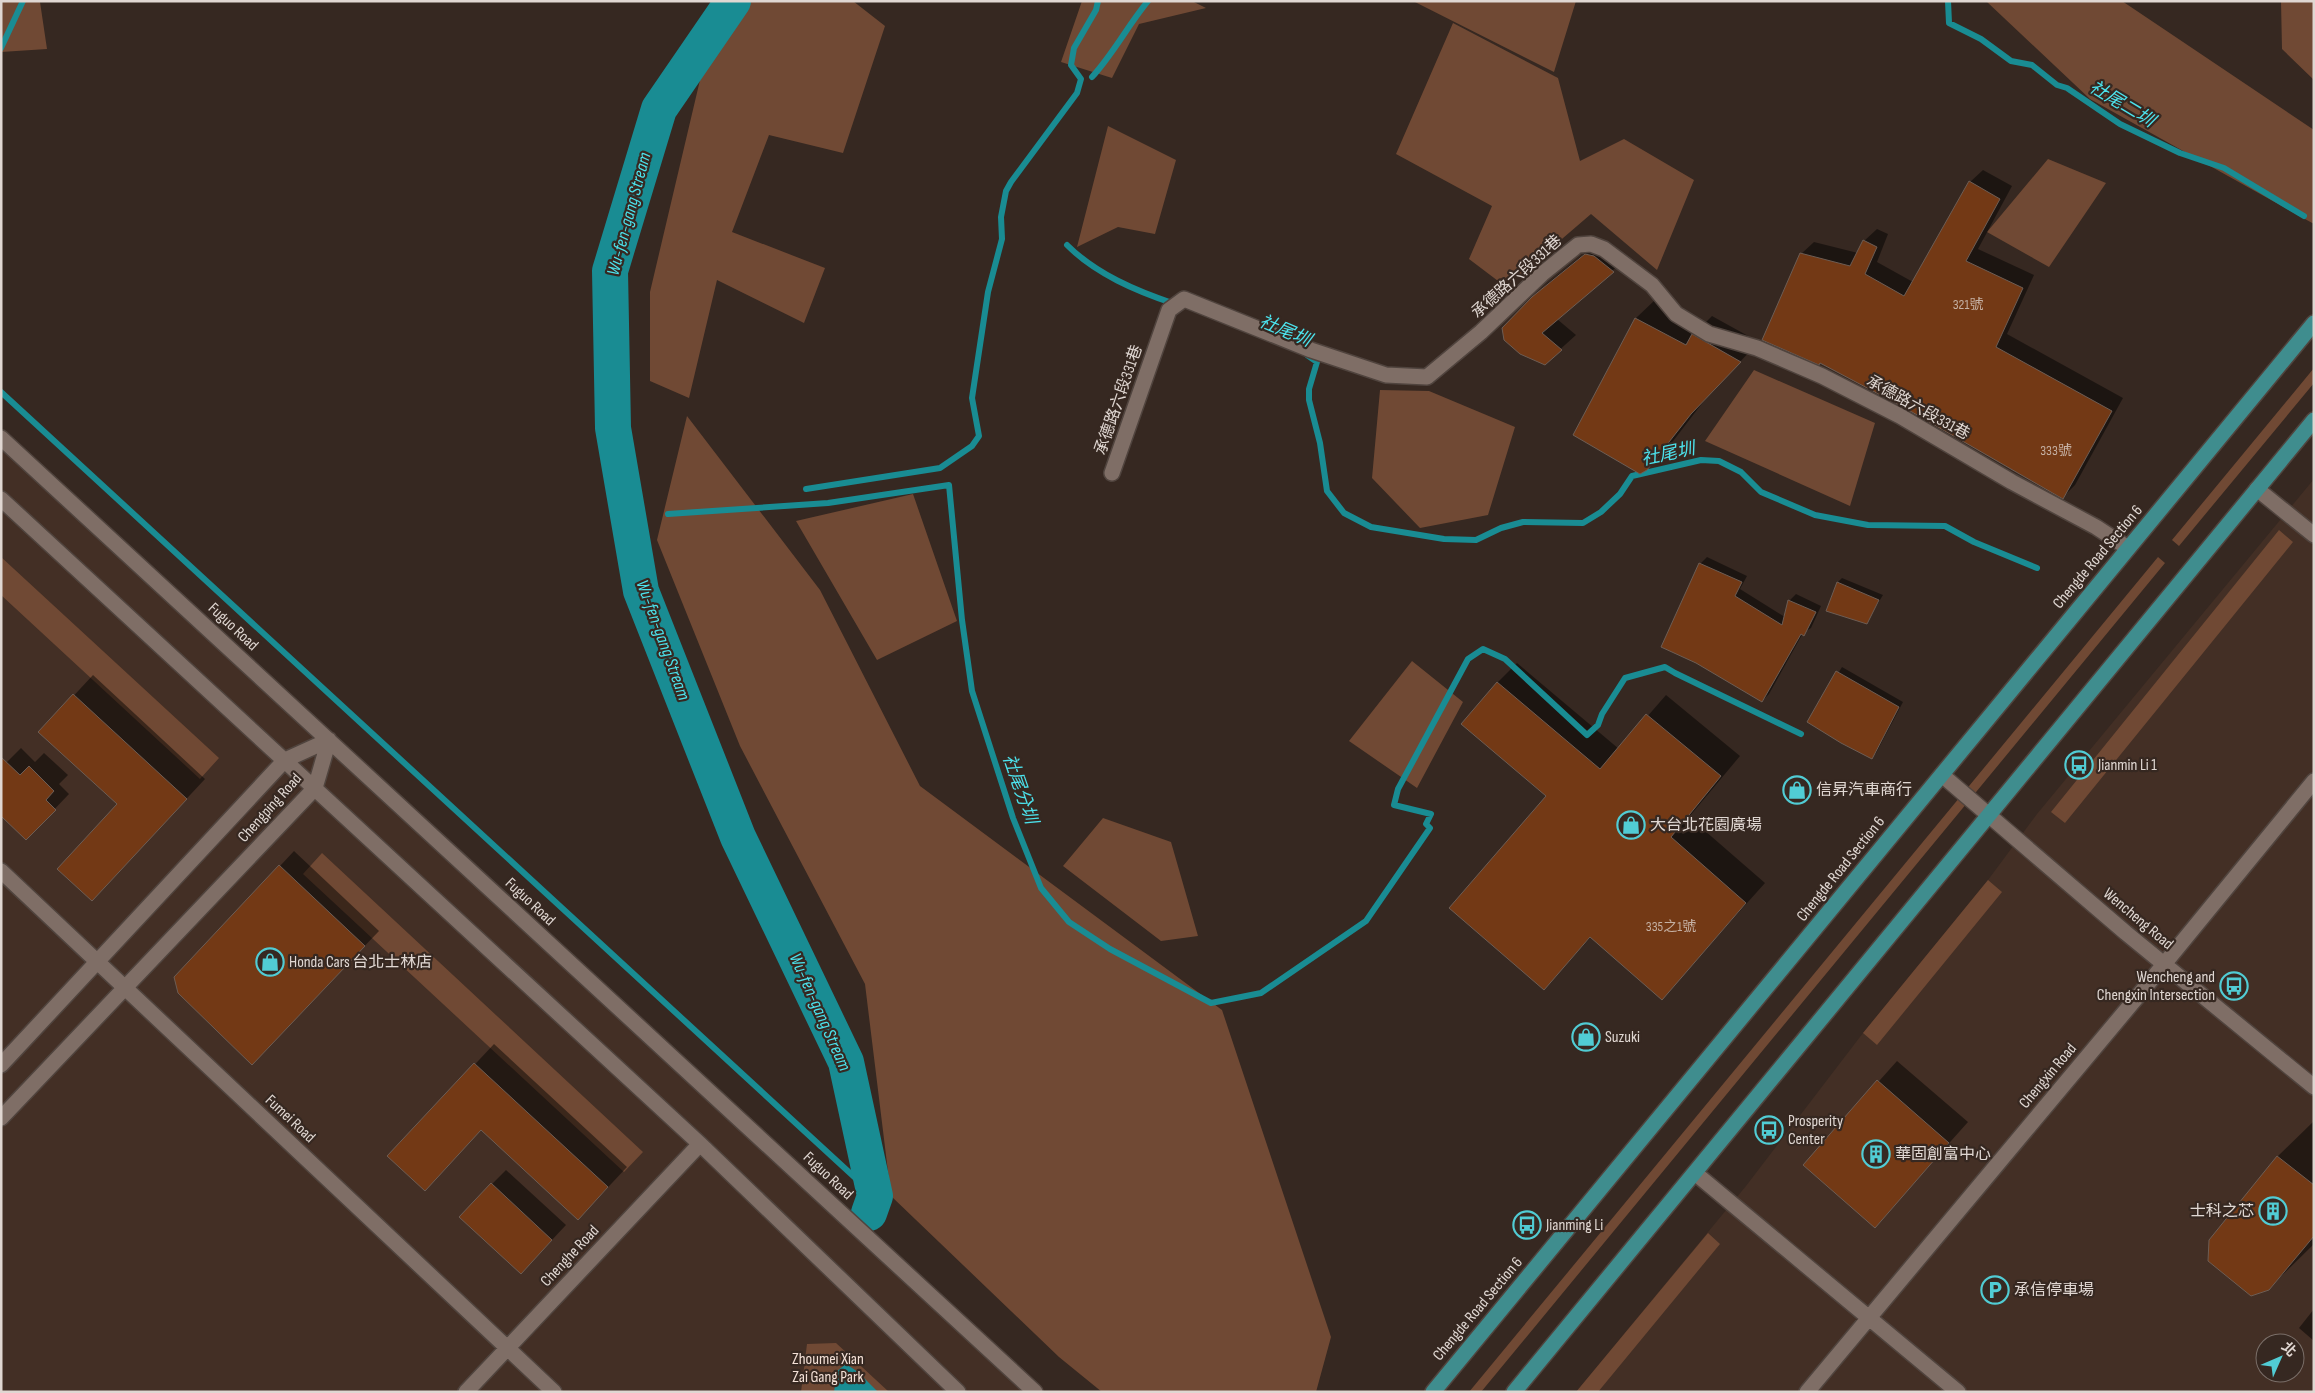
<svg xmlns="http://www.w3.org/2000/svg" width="2315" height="1393" viewBox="0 0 2315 1393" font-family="'Sofia Sans Condensed','Noto Sans TC',sans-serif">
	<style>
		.built { fill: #432f25; fill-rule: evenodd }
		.green { fill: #704934 }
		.water { fill: #198c93 }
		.shadow { fill: #0007 }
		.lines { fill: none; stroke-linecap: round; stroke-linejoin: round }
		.stream { stroke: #198c93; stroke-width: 6 }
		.river { stroke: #198c93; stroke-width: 36 }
		.building { fill: #733915; stroke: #6d5d54 }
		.minor-casing { stroke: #50443e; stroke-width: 18 }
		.major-casing { stroke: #50443e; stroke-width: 18 }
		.minor { stroke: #7f6e66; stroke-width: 15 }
		.major { stroke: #3f8d8e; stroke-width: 15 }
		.labels { text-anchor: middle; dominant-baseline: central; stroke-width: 4.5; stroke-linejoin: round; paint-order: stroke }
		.number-label { font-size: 14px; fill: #c5b0a3 }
		.street-label { font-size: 16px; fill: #e0d7d2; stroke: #362821 }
		.poi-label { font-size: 16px; fill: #e0d7d2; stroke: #362821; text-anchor: start }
		.park-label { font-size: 16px; fill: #f3e0d6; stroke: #362821 }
		.water-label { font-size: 18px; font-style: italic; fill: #4ce2ec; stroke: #362821 }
	</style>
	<rect width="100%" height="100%" fill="#362821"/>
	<path class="built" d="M1,433L926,1284L1042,1392H1Z
		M2314,479V1392H1576L1746,1186L1863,1033L1988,880L2037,814ZM2265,1343H2295V1373H2265Z"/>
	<path class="green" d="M1,1L40,2L47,49L1,52Z
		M748,1H853L885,26L843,153L769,135L732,232L825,268L804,323L717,280L689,398L650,381V292L700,80Z
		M1082,1H1192L1206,8L1139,24L1112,78L1061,62Z
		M1413,1H1576L1554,72Z
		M1986,1H2122L2314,130V224L2090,99Z
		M2281,1H2314V80L2282,49Z
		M1453,23L1558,78L1580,161L1624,139L1694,180L1657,270L1591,214L1506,287L1469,259L1492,206L1396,154Z
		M1108,126L1176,160L1155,234L1118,227L1077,247Z
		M2048,159L2106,183L2049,267L1987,232Z
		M2314,368V383L2179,546L2172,540Z
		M1754,370L1875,423L1850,506L1705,441Z
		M1380,390L1429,391L1515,427L1488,515L1420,528L1372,478Z
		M687,416L820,590L920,786L1222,1010L1331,1337L1316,1392H1102L1059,1357L891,1196L865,984L740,746L657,540Z
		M913,494L957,621L877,660L796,521Z
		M2279,530L2293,542L2065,823L2051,812Z
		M1,557L219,758L200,779L1,595Z
		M2158,557L2165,563L1481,1392H1469Z
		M1412,661L1463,702L1417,788L1349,741Z
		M1103,818L1171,842L1198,936L1161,941L1063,866Z
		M322,853L643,1152L624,1172L303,874Z
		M1988,880L2002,892L1877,1045L1863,1033Z
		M1708,1233L1720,1244L1598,1392H1576Z
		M836,1343L889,1392H801L807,1344Z"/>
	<path class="water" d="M846,1364L858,1372L878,1392H834L837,1371Z"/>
	<path class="shadow" d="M1983,170L2012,186L1978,249L2034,275L2007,334L2123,398L2075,485L2063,497L1801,254L1814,242L1858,253L1864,241L1877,229L1888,234L1877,262L1913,282L1970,182Z
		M1601,240L1609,242L1628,257L1557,319L1576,335L1545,363L1533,298L1548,283Z
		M1656,299L1703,325L1712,316L1759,342L1710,393L1667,449L1646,469L1575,435L1636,318Z
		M1707,557L1747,576L1740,589L1785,617L1789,601L1796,594L1821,606L1811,628L1803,633L1769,694L1762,701L1700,564Z
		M1842,578L1883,595L1866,623L1838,582Z
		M1517,663L1619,749L1666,695L1740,756L1689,817L1765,883L1662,998L1592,936L1544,988L1548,796L1497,683Z
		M1842,667L1903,702L1876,753L1871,757L1809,721Z
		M93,675L205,779L92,900L118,804L40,732Z
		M21,748L35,762L44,753L68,775L59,784L69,794L26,839L1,768Z
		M294,851L379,931L266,1049L280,866Z
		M494,1044L627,1167L597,1199L482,1129L389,1156Z
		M1897,1061L1968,1122L1875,1226L1804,1165Z
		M2314,1121V1244L2268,1289L2210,1240L2278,1156Z
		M506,1170L566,1225L535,1258L492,1184Z
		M2314,1309V1341L2299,1328Z"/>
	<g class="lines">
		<path class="stream" d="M1948,1L1949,23L1981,39L2011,61L2032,65L2057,85L2067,88L2120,124L2180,153L2224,168L2304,216
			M1,48L23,1
			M1092,77C1114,53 1128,25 1148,1
			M1067,245C1096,274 1136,291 1175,304
			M1307,355L1317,362L1309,389V400L1320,443L1327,491L1344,513L1371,527L1444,539L1476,540L1501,528L1523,522L1583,523L1601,512L1620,494L1632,476L1701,460L1719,461L1741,472L1761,492L1815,515L1868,525L1945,526L1974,542L2037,568
			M1,392L875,1196
			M806,489L940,468L972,446L979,436L972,398L988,292L1002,239L1001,217L1006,191L1011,182L1077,93L1081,79L1071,65L1074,48L1096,10L1098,1
			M668,514L828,503L949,485L962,620L972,691L1013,818L1041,888L1069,922L1110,949L1211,1003L1261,993L1366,921L1430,828L1426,824L1431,814L1394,805L1398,789L1468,659L1483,649L1505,659L1587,735L1598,725L1602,714L1625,678L1665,667L1675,673L1801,734"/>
		<path class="river" d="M733,1L659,109L610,271L613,428L641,591L738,837L846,1062L875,1196L869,1213"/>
	</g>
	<path class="building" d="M1969,181L2000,199L1966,261L2023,288L1996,347L2112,411L2063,499L1905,408L1820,363L1819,365L1762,340L1800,253L1850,266L1863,240L1877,247L1865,274L1904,296Z
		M1585,254L1594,256L1614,272L1542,333L1562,350L1545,365L1520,354L1504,340L1502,328L1532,297Z
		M1635,318L1686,345L1692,334L1741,362L1691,414L1647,470L1640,474L1573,435Z
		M1699,563L1742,582L1735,596L1782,625L1788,600L1816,612L1804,636L1801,634L1762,702L1696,663L1661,647Z
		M1837,582L1879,600L1867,624L1826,611Z
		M1836,671L1899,707L1872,759L1841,743L1807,722Z
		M1497,682L1600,769L1646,714L1721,776L1671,837L1746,903L1662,1000L1590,937L1544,990L1449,908L1546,796L1461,724Z
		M73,694L187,799L92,901L57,869L117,804L38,732Z
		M1,757L20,775L29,766L54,791L46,800L56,810L26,840L1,816Z
		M279,865L365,946L252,1065L178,993L174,977Z
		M474,1063L608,1187L578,1220L481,1130L425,1191L387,1156Z
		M1877,1080L1949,1143L1875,1228L1803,1165Z
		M2277,1156L2314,1185V1236L2269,1290L2251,1296L2208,1261L2209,1240Z
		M491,1183L552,1240L521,1274L459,1217Z"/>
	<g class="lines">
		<g class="minor-casing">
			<path id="minor" d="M1,438L1035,1392
				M1112,473L1169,310L1184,299L1311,350L1386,375L1427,377L1481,332L1542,274L1578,245L1591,244L1604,249L1652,285L1676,314L1709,334L1757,348L1822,376L1900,416L2012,482L2096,527L2128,548
				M2257,489L2314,535
				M1,499L700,1144L958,1392
				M1942,775L2126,933L2314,1087
				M1,871L554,1392
				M1,1065L285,760L329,740
				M1,1118L315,788L329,740
				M1695,1173L1958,1392
				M466,1392L700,1144
				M1807,1392L2138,996L2314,781"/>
		</g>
		<g class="major-casing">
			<path id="major" d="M1433,1392L2314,323
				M1514,1392L2314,420"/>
		</g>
		<use href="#minor" class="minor"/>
		<use href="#major" class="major"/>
	</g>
	<defs>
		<g id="bus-ring" transform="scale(1.4375)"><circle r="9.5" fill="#362821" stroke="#51ccd4" stroke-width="1.5"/><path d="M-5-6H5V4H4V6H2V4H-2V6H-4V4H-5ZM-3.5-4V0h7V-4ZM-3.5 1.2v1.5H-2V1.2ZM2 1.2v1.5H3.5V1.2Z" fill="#51ccd4"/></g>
		<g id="shop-ring" transform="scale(1.4375)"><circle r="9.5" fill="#362821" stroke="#51ccd4" stroke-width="1.5"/><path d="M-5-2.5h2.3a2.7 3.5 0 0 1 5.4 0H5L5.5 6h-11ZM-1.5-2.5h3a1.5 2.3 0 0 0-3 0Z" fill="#51ccd4"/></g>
		<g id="building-ring" transform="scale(1.4375)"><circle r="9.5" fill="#362821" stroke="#51ccd4" stroke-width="1.5"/><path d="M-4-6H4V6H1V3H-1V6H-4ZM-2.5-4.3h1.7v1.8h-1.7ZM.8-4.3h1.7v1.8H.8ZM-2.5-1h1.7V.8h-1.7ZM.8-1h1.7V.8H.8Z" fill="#51ccd4"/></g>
		<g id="parking-ring" transform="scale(1.4375)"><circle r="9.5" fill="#362821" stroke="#51ccd4" stroke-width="1.5"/><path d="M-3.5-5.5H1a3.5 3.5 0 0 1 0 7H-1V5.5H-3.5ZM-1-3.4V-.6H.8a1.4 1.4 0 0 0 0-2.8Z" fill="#51ccd4"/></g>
	</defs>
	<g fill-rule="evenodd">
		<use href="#bus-ring" x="2079" y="765"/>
		<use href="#shop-ring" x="1797" y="790"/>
		<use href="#shop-ring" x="1631" y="825"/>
		<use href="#shop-ring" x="270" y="962"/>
		<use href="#bus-ring" x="2234" y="986"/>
		<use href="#shop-ring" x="1586" y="1037"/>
		<use href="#bus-ring" x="1769" y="1130"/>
		<use href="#building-ring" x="1876" y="1154"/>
		<use href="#building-ring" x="2273" y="1211"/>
		<use href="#bus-ring" x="1527" y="1225"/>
		<use href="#parking-ring" x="1995" y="1290"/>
	</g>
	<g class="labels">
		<g class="number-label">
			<text x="1968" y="304">321號</text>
			<text x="2056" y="450">333號</text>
			<text x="1671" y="926">335之1號</text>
		</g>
		<g class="street-label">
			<text transform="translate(1517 277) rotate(-42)">承德路六段331巷</text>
			<text transform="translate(1119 400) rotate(-71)">承德路六段331巷</text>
			<text transform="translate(1918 408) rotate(29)">承德路六段331巷</text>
			<text transform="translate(2098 557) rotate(-50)">Chengde Road Section 6</text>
			<text transform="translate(233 627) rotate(43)">Fuguo Road</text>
			<text transform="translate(270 808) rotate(-48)">Chengping Road</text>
			<text transform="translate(1841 869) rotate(-51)">Chengde Road Section 6</text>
			<text transform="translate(530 902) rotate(43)">Fuguo Road</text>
			<text transform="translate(2138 919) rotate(40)">Wencheng Road</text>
			<text transform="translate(2048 1076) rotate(-50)">Chengxin Road</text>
			<text transform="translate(290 1119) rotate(43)">Fumei Road</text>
			<text transform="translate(828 1176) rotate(43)">Fuguo Road</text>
			<text transform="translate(570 1256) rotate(-47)">Chenghe Road</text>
			<text transform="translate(1478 1309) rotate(-50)">Chengde Road Section 6</text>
		</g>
		<g class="poi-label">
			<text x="2098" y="765">Jianmin Li 1</text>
			<text x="1816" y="790">信昇汽車商行</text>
			<text x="1650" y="825">大台北花園廣場</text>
			<text x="289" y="962">Honda Cars 台北士林店</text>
			<text x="2215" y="977" text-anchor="end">Wencheng and<tspan x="2215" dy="18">Chengxin Intersection</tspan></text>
			<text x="1605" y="1037">Suzuki</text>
			<text x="1788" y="1121">Prosperity<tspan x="1788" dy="18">Center</tspan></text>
			<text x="1895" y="1154">華固創富中心</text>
			<text x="2254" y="1211" text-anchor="end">士科之芯</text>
			<text x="1546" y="1225">Jianming Li</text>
			<text x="2014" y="1290">承信停車場</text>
		</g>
		<g class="park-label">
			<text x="828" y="1359">Zhoumei Xian<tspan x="828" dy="18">Zai Gang Park</tspan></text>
		</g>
		<g class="water-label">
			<text transform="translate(2122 104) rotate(31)">社尾二圳</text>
			<text transform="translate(629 214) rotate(-75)">Wu-fen-gang Stream</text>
			<text transform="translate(1285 331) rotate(23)">社尾圳</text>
			<text transform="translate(1668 454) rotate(-12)">社尾圳</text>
			<text transform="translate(663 640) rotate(70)">Wu-fen-gang Stream</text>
			<text transform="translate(1020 789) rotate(71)">社尾分圳</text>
			<text transform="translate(820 1012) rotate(66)">Wu-fen-gang Stream</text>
		</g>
	</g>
	<rect width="2315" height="1393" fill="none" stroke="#e0d7d2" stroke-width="5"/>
	<g transform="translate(2280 1358) rotate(45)"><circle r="24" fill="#362821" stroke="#7a6e68"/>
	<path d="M0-4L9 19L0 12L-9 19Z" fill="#51ccd4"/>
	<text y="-8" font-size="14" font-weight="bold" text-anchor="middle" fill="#e0d7d2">北</text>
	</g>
</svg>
